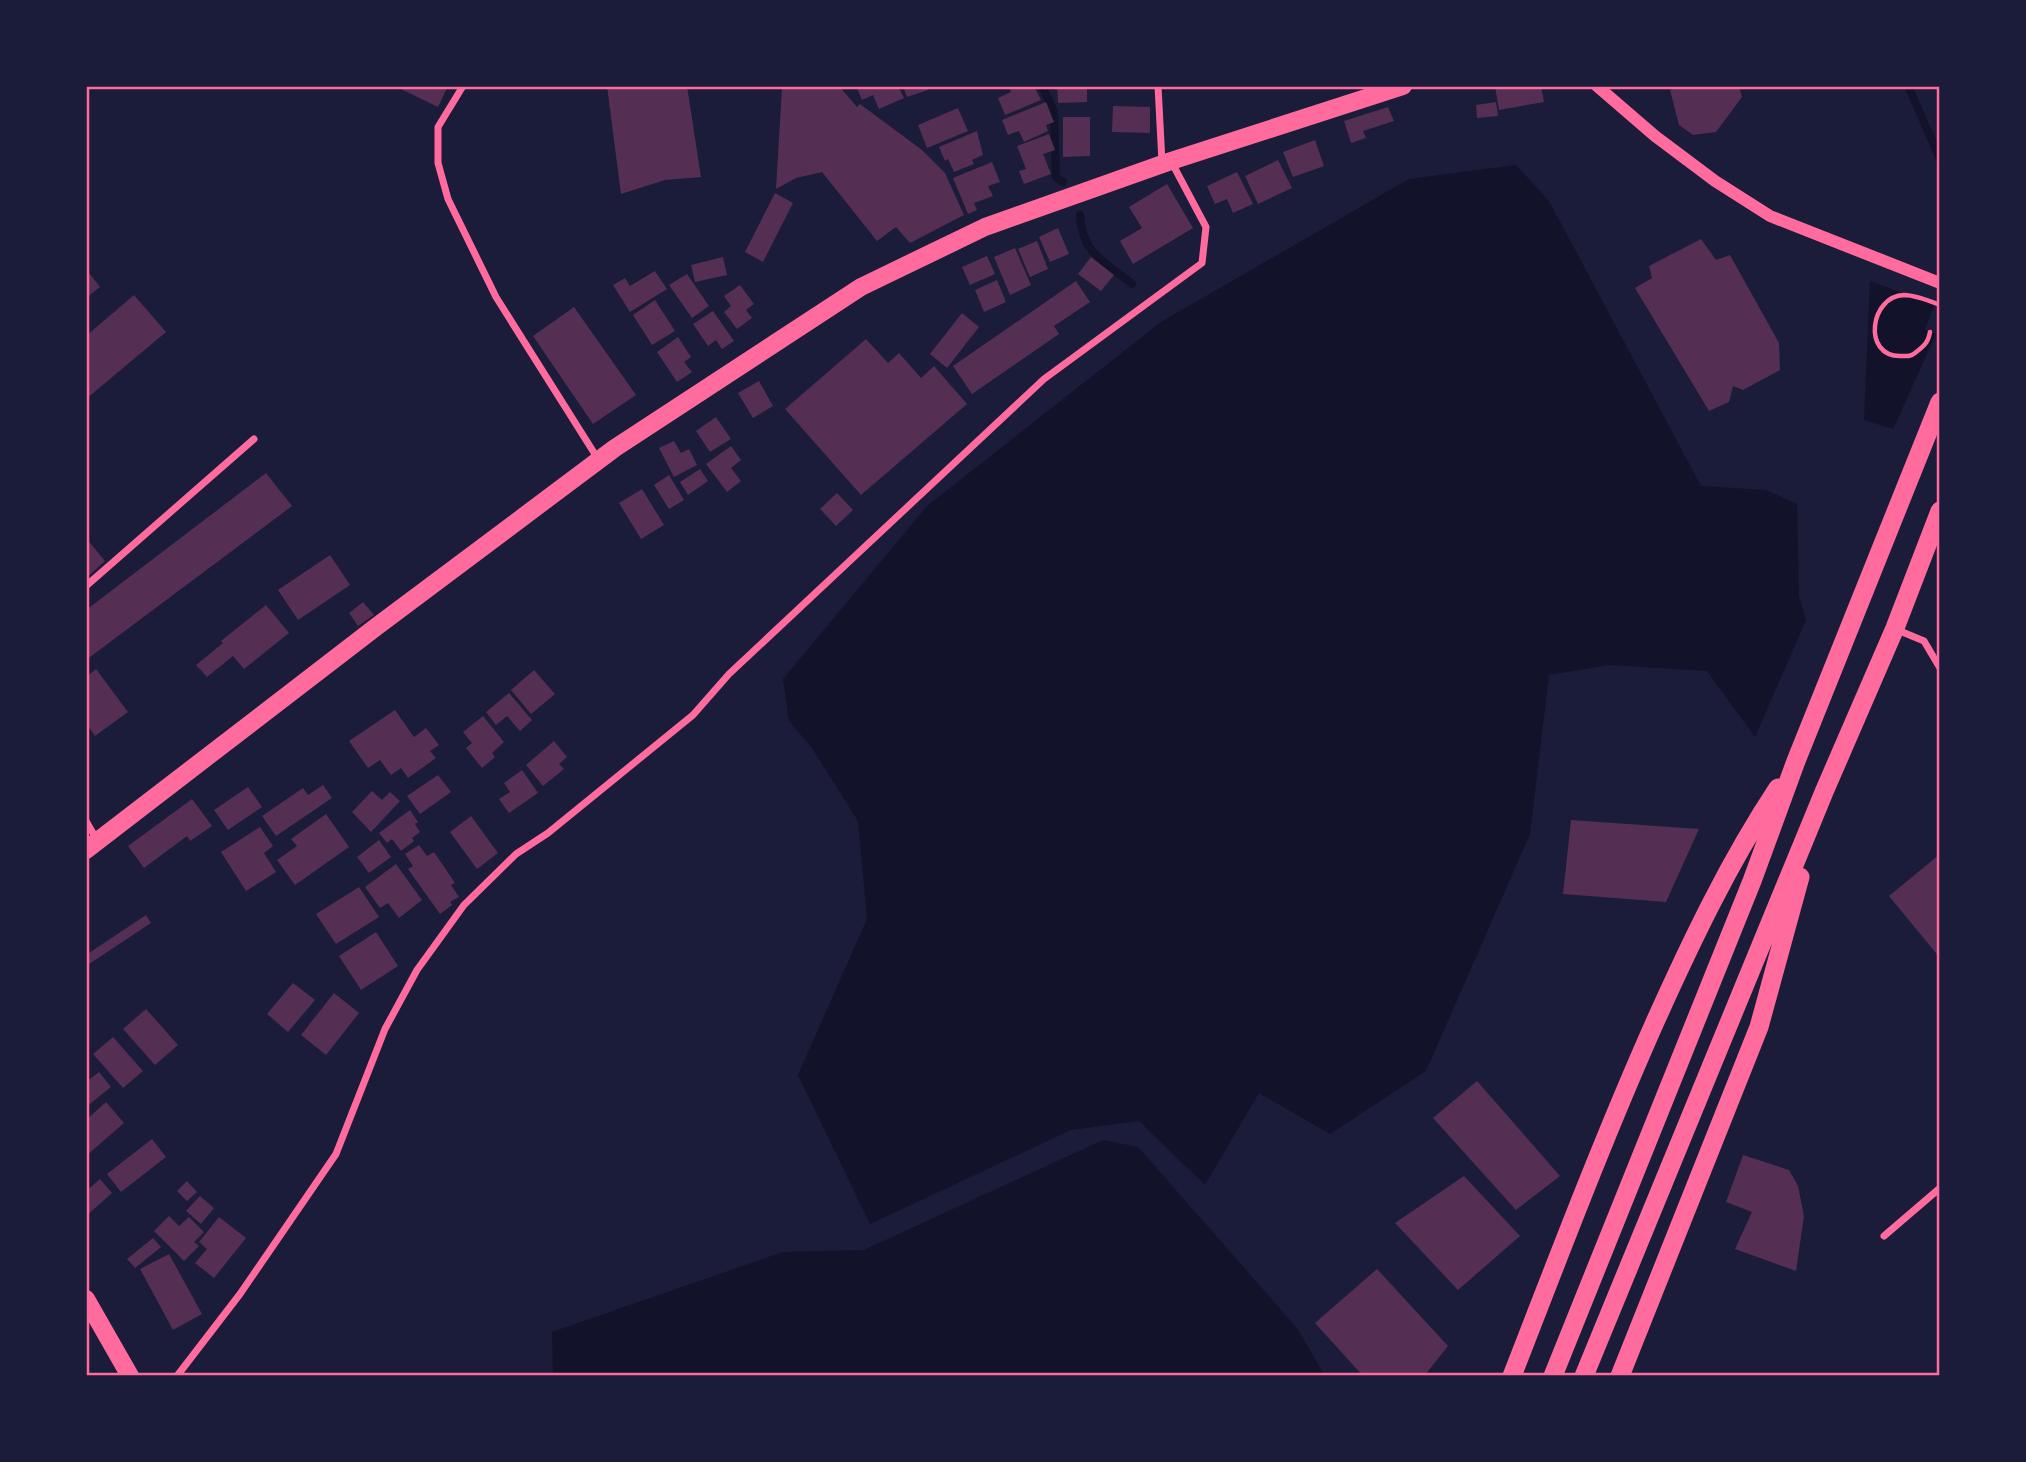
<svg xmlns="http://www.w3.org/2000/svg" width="2026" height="1462" viewBox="0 0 2026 1462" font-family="Mulish,sans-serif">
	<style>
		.water { fill: #12122b }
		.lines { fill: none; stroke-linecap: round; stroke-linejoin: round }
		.stream { stroke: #12122b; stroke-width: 8 }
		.building { fill: #542f53 }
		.path { stroke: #ff6b9d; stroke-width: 4.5 }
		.minor { stroke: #ff6b9d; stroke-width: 7 }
		.tertiary { stroke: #ff6b9d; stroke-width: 12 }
		.primary { stroke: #ff6b9d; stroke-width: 18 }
		.trunk { stroke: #ff6b9d; stroke-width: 19 }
		.neatline { fill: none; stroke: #ff6b9d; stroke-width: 2.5 }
	</style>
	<rect width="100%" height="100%" fill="#1b1b3a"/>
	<path class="water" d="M1516,165L1549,201L1701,486L1766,490L1797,504L1799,597L1806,620L1755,737L1707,671L1609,665L1549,675L1530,834L1426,1071L1330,1134L1259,1093L1205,1185L1139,1121L1071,1130L870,1224L798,1075L867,919L858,821L812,748L789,721L783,679L927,506L1161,322L1409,179Z
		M1870,281L1934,305L1925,330L1936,334L1893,429L1864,420Z
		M1103,1140L1138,1147L1297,1328L1325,1376H553L552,1332L783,1252L864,1250Z"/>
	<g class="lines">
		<path class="stream" d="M1042,86L1054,111L1056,177L1063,182
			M1908,86L1940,159
			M1080,215C1082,254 1104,261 1132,284"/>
	</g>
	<path class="building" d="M402,86H448L438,107L401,89Z
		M607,86H687L701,177L665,180L621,194Z
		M824,86H839L857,107L860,104L922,150L945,173L964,215L910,243L896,227L877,241L822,172L796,178L776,189L782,87L813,89Z
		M856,86H898L904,98L879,109L873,95L862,100Z
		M903,86H927L928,90L907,97Z
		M1009,86H1034L1041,100L1005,115L998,98L1011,92Z
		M1057,86H1087V102L1058,103Z
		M1495,86H1541L1544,102L1499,110Z
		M1684,86H1739L1742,97L1716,132L1693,135L1679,125L1670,90Z
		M1046,102L1054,122L1046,125L1048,131L1024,142L1019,131L1008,135L1002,120Z
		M1496,102L1498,116L1477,118L1476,105Z
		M1113,106L1150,107V133L1112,132Z
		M1388,107L1394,121L1363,131L1366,138L1351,143L1344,121Z
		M958,108L968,131L927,148L918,125Z
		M1063,117H1090V156L1063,157Z
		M977,131L983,155L972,160L974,164L954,172L948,159L945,161L939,147Z
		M1049,134L1055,150L1043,154L1051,174L1024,184L1019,171L1026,169L1017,146Z
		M1315,140L1324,166L1293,177L1283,152Z
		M1278,160L1292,188L1258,204L1245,176Z
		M992,162L1000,182L988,186L993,196L974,203L977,210L968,214L953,178Z
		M1237,172L1253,204L1233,213L1227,199L1215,204L1207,186Z
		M1167,184L1193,228L1133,264L1120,241L1142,228L1129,207Z
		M775,193L793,203L763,262L745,252Z
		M1058,228L1069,254L1050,262L1039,237Z
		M1701,239L1716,260L1730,255L1779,343L1780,370L1743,390L1733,386L1729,402L1709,411L1635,288L1652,278L1649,266Z
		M1037,241L1048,269L1030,277L1018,249Z
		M1015,248L1031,285L1010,295L994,257Z
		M987,256L995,274L970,285L962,267Z
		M723,257L727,275L695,282L691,265Z
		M1091,257L1114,275L1101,291L1078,274Z
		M86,269L100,287L86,298Z
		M655,271L667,289L630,312L613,285L625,278L630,286Z
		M687,274L709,306L692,318L669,285Z
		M997,280L1006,302L984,312L975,290Z
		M1076,281L1090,302L1054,326L1059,334L972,394L953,366Z
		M740,285L754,304L746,310L752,318L737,329L724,312L731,306L724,296Z
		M134,295L166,332L86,399V336Z
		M655,300L675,331L652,345L633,315Z
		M574,307L636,395L593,424L533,336Z
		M713,311L734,341L722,349L716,340L708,346L693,324Z
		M962,313L979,327L947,368L930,354Z
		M678,337L691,357L684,362L692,372L677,382L657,352Z
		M866,339L888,363L899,353L921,378L934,366L967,404L861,495L785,409Z
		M759,381L773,406L753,418L738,393Z
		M716,417L731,439L710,452L696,431Z
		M674,441L681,453L689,449L697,465L674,477L659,448Z
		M731,446L741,460L731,468L741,481L727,492L706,464Z
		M700,469L708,481L688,495L680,482Z
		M266,473L292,506L86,660V610Z
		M669,475L684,500L669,509L654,485Z
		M642,489L664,525L641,539L619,503Z
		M837,493L853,510L836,526L820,509Z
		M86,538L105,561L86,578Z
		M330,555L350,585L298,620L278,590Z
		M363,602L374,615L358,626L349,613Z
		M266,605L289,633L244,669L233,656L207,677L196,665L223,643L221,641Z
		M96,669L128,712L95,736L86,723V677Z
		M534,670L555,694L531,714L511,690Z
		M509,693L532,720L520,731L507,716L496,725L486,712Z
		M395,710L414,737L426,728L439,745L430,751L436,758L408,778L401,768L391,775L380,760L368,768L349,741Z
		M483,716L504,742L492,753L495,757L482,768L466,748L472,743L463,732Z
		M554,741L567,757L559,764L564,769L543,786L526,765Z
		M522,770L538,793L509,813L499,799L510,792L504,783Z
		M438,775L451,792L420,814L407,796Z
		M323,785L332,798L276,836L262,816L303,788L308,795Z
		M248,787L262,807L228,830L214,810Z
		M372,791L382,800L390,792L400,801L371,832L352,812Z
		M192,799L212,826L190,841L187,836L144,868L128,846Z
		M410,810L418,822L415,824L420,832L412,838L414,841L401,851L392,839L387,843L379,833Z
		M326,814L349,847L295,885L277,860L297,846L291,839Z
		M471,816L498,853L477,869L450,832Z
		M1571,820L1699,829L1666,902L1563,894Z
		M260,827L273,846L264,853L276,872L246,891L221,852Z
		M379,840L391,857L369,873L357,857Z
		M419,845L427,856L434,852L455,883L451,885L459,897L450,902L452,905L440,914L408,869L413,866L405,854Z
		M1940,854V958L1889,896Z
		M396,864L422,900L399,918L388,903L380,908L365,887Z
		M359,887L379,917L336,944L316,914Z
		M146,915L151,923L86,966V955Z
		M376,932L398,966L361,990L339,956Z
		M293,983L315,1000L288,1032L267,1014Z
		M334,993L359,1013L326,1055L301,1035Z
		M146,1009L178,1045L155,1065L123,1029Z
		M113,1037L143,1071L123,1088L93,1054Z
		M99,1072L111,1087L86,1107V1082Z
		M1477,1081L1560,1176L1516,1210L1433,1118Z
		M106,1102L124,1123L86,1156V1120Z
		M152,1139L166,1157L121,1192L107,1174Z
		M1743,1155L1789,1170L1798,1186L1804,1216L1796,1271L1735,1249L1752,1212L1726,1202Z
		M1464,1176L1520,1236L1458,1290L1395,1223Z
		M100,1179L112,1193L86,1216V1191Z
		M187,1181L197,1192L187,1201L177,1191Z
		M200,1196L214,1208L201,1224L186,1211Z
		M169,1216L179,1226L189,1217L204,1232L194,1242L199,1246L184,1261L154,1231Z
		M219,1217L246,1238L214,1278L195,1263L207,1249L199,1242Z
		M153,1238L161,1247L135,1268L127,1259Z
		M169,1254L202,1314L173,1330L140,1269Z
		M1377,1269L1448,1346L1424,1376H1403L1400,1374L1397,1376H1363L1315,1323Z"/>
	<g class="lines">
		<path class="path" d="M1930,332C1928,343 1924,346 1915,353C1910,357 1907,356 1900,356C1862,356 1870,296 1904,295C1915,295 1930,301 1940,305"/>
		<path class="minor" d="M463,86L438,127V163L448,199L496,297L598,459
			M1158,86L1162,162
			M86,586L254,439
			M1895,629L1924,641L1940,668
			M86,821L97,840
			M1884,1236L1940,1188
			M177,1376L240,1294L336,1154L385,1029L417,970L464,905L516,854L548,833L693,715L729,674L1044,379L1202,263L1206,227L1172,163"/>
		<path class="tertiary" d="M1597,86L1655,136L1715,181L1770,216L1940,283"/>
		<path class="primary" d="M86,850L376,627L615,448L861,287L985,227L1171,161L1403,86
			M86,1299L130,1376"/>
		<path class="trunk" d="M1512,1376C1558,1258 1603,1139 1655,1022C1691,942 1729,862 1778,788
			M1553,1376L1752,881L1796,761L1940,402
			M1584,1376L1824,792L1895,628L1940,511
			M1620,1376L1759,1027L1800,877"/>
	</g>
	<rect width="2026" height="1462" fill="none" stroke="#1b1b3a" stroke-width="175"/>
	<rect x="88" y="88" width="1850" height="1286" class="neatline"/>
</svg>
